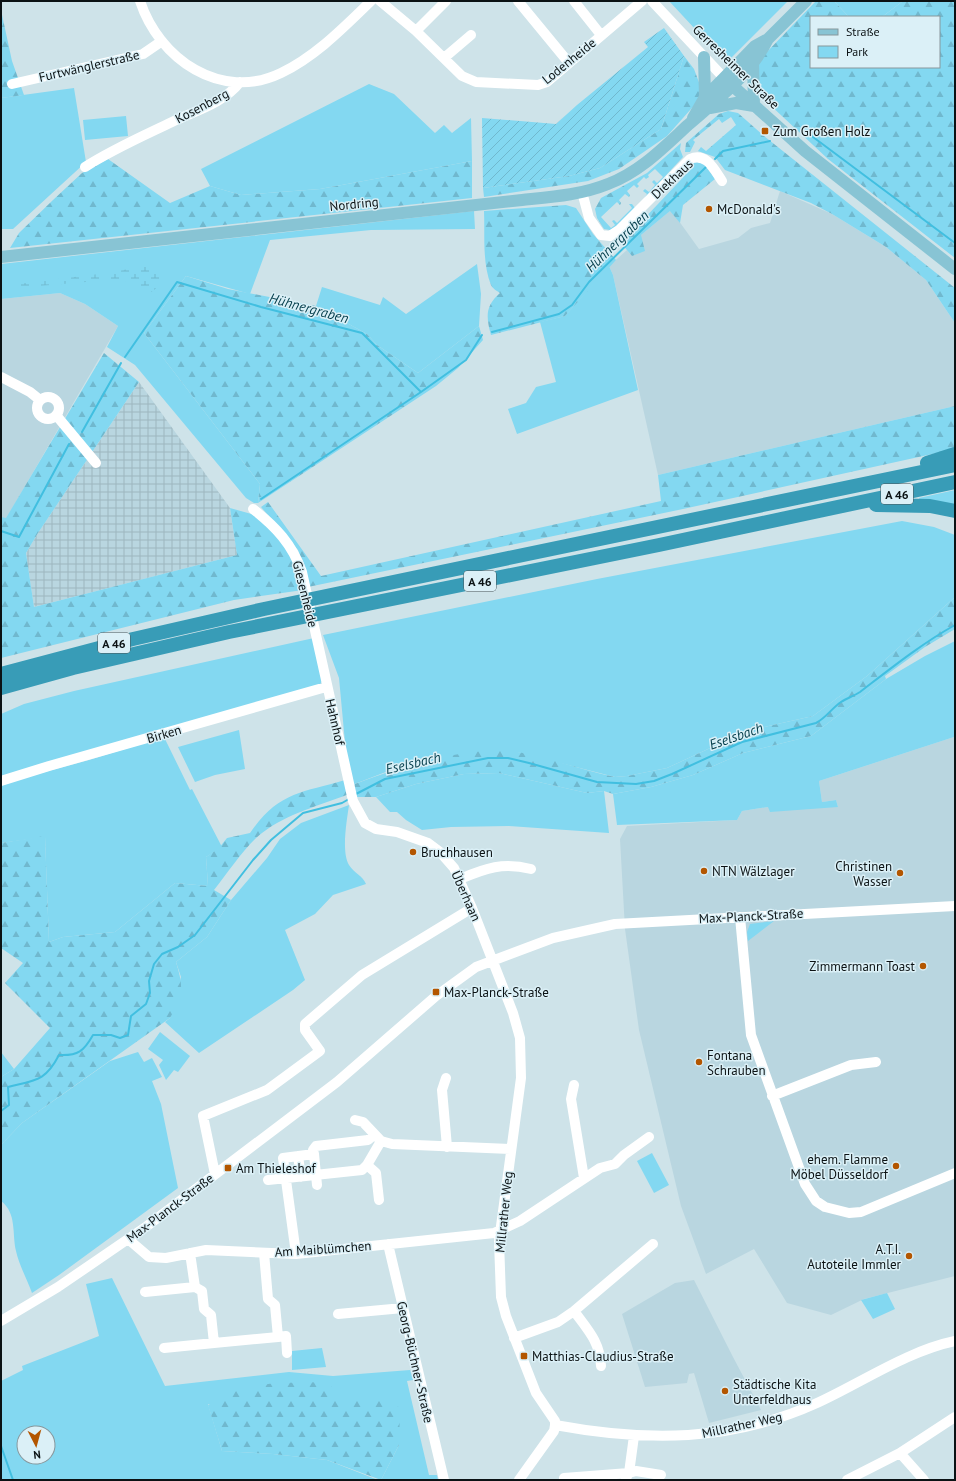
<svg xmlns="http://www.w3.org/2000/svg" width="956" height="1481" viewBox="0 0 956 1481" font-family="'PT Sans',sans-serif">
	<style>
		.built { fill: #b9d6e0 }
		.industrial { fill: url(#industrial-grid) }
		.green { fill: #83d8f1; fill-rule: evenodd }
		.forest { fill: url(#forest-firs) }
		.wetland { fill: url(#wetland-marsh) }
		.garden { fill: url(#garden-furrows) }
		.lines { fill: none; stroke-linecap: round; stroke-linejoin: round }
		.stream { stroke: #41bfe0; stroke-width: 2 }
		.minor { stroke: #fff; stroke-width: 10 }
		.major { stroke: #88c4d4; stroke-width: 12 }
		.highway { stroke: #389cb7; stroke-width: 14 }
		.poi-dot { fill: #b35600; stroke: #dbf0f7; stroke-width: 1.5 }
		.labels { text-anchor: middle; dominant-baseline: central; stroke-width: 3; stroke-linejoin: round; paint-order: stroke }
		.shield { fill: #dbf0f7; stroke: #495558; stroke-width: 1 }
		.shield-label { font-size: 12px; font-weight: bold; fill: #0b1214 }
		.street-label { font-size: 13px; fill: #0b1214; stroke: #dbf0f7 }
		.poi-label { font-size: 13px; fill: #0b1214; stroke: #dbf0f7; text-anchor: start }
		.water-label { font-size: 14px; font-style: italic; fill: #043e4c; stroke: #dbf0f7 }
	</style>
	<defs>
		<pattern id="industrial-grid" width="8" height="8" patternUnits="userSpaceOnUse"><rect width="8" height="8" fill="#b9d6e0"/><path d="M0 4h8M4 0v8" fill="none" stroke="#9eb7bf"/></pattern>
		<pattern id="forest-firs" width="22" height="20" patternUnits="userSpaceOnUse"><rect width="22" height="20" fill="#83d8f1"/><path d="M5 1l3.5 6h-7zM16 11l3.5 6h-7z" fill="#70b8ce"/></pattern>
		<pattern id="wetland-marsh" width="20" height="14" patternUnits="userSpaceOnUse"><rect width="20" height="14" fill="#83d8f1"/><path d="M1 5h8M5 5V1M11 12h8M15 12V8" fill="none" stroke="#70b8ce"/></pattern>
		<pattern id="garden-furrows" width="10" height="10" patternUnits="userSpaceOnUse"><rect width="10" height="10" fill="#83d8f1"/><path d="M-1 1l2-2M0 10L10 0M9 11l2-2" fill="none" stroke="#70b8ce"/></pattern>
	</defs>
	<rect width="100%" height="100%" fill="#cee3e9"/>
	<path class="built" d="M780,191L832,214L886,247L926,280L955,323V406L658,475L613,275L609,266L627,250L632,256L641,235L671,210L699,249L738,238L751,228L770,223Z
		M60,293L85,304L118,326L6,519L1,517V299Z
		M954,737L955,1276L864,1299L831,1315L787,1303L754,1249L706,1274L681,1206L639,1030L625,929L620,839L627,826L737,820L742,811L768,807H838L836,800L822,802L819,781Z
		M694,1280L733,1357L761,1410L709,1423L694,1373L689,1374L687,1383L645,1387L622,1314L675,1283Z"/>
	<path class="industrial" d="M139,382L230,508L237,555L34,607L26,553L38,533Z"/>
	<path class="green" d="M669,1H788L731,58H722Z
		M834,1H903L882,17H849Z
		M369,84L394,94L435,133L444,125L452,133L471,118L472,161L320,189L241,195L210,186L201,169Z
		M74,88L86,162L13,229H1V98Z
		M126,116L128,136L85,140L83,120Z
		M474,211L475,229L371,230L270,240L250,294L186,276L144,333L260,484L258,503H254L246,498L135,365L107,347L118,326L85,304L60,293L1,299V264Z
		M477,264L481,294L479,326L418,373L377,345L367,334L316,306L322,287L380,305L383,297L406,314Z
		M609,266L613,275L638,390L517,434L508,409L526,403L536,387L556,382L540,322L565,316Z
		M955,490V509L920,501L919,498Z
		M902,521L934,527L955,535V597L867,676L813,716L747,731L667,768L627,776L615,777L517,752L391,770L352,785L346,753L339,678L323,635L597,579Z
		M314,638L322,681L318,688L1,779V714L24,704L74,691Z
		M955,641V739L954,737L819,781L822,802L836,800L838,807L770,812L768,807L742,811L737,820L617,825L613,794L651,787L693,775L743,753L811,736L886,679L925,656Z
		M239,730L245,769L215,775L195,782L178,747Z
		M164,737L190,790L192,789L222,847L206,857L208,886L175,883L115,932L63,937L49,942L45,837L1,843V784L89,760Z
		M499,773L587,793L604,791L609,833L509,826L451,827L422,830L406,820L397,812H390L376,797L416,784L464,774Z
		M349,805C347,820 341,852 349,865C354,873 363,876 366,884L333,895L315,914L285,930L305,980L293,990L199,1053L165,1022L170,1018L181,977L176,962L207,937L231,900L267,858L280,839L301,823Z
		M774,921L748,941L747,932L750,924Z
		M160,1032L190,1056L178,1072L174,1070L166,1080L159,1065L163,1060L148,1049Z
		M1,1052L14,1069L1,1077Z
		M138,1052L144,1062L152,1058L162,1077L152,1081L161,1104L178,1188L59,1275L32,1293C27,1279 19,1265 16,1251C12,1234 17,1213 1,1201V1145L22,1123L110,1061Z
		M652,1153L669,1185L654,1193L637,1161Z
		M112,1278L165,1386L289,1372L333,1376L410,1370L413,1380L407,1381L429,1475H437L438,1480H381L399,1445L208,1404L222,1451L273,1454L327,1460L378,1480H1V1381L23,1370L22,1366L99,1336L86,1284ZM24,1433H48V1457H24Z
		M887,1293L895,1309L873,1319L861,1300Z
		M322,1348L326,1367L292,1370V1351Z"/>
	<path class="forest" d="M816,1H834L849,17H811V67H939V17H882L903,1H955V258L828,159L768,103L758,89V65L764,55Z
		M1,10L12,61L24,95L1,98Z
		M684,56L694,69L700,85L699,100L667,136L619,169L588,181L484,197L483,188L569,176L600,168L661,129Z
		M728,111L738,113L764,136L955,288V323L926,280L886,247L832,214L811,203L725,170L715,157L698,151L701,147L706,151L736,125L731,117L722,123L719,119L693,140L695,142L690,152H685L686,143L719,114Z
		M681,143L680,149L683,157L644,199L647,194L643,191L645,189L649,192L655,185L652,182L654,180L657,183L663,177L655,169L648,175L649,177L646,179L644,177L637,184L639,186L637,188L634,185L627,191L630,195L629,197L625,194L619,200L621,203L620,205L617,202L601,217L611,228L615,225L612,221L614,220L617,223L632,208L629,204H632L635,208L622,223L610,230L604,229L597,218L595,209L601,198L647,173Z
		M108,159L170,203L210,186L241,195L320,189L472,161V198L10,248L19,233L53,200L82,173Z
		M697,162L704,164L715,179L683,205L680,223L670,211L641,235L645,251L632,256L621,243L694,166L693,163Z
		M566,205L576,208L593,234L616,260L565,316L491,335C486,317 485,306 500,293C497,291 492,288 491,285C482,263 485,234 484,211Z
		M186,276L228,289L316,306L367,334L377,345L418,373L479,326L483,340L458,368L436,386L258,503L260,484L144,333Z
		M104,353L139,382L38,533L26,553L34,607L237,555L230,508L255,515L279,538L297,566L303,590L234,600L1,658V517L6,518Z
		M955,406V449L683,509L308,587L298,550L261,507L268,502L321,576L661,501L658,475Z
		M955,597V629L925,647L885,676L886,679L811,736L743,753L693,775L651,787L613,794L604,791L587,793L499,773L464,774L416,784L376,797H354L352,785C397,768 469,744 518,752C550,758 582,770 615,777L627,776L667,768L747,731L813,716L867,676Z
		M345,780L349,794C319,806 288,813 262,833C247,844 227,874 214,890L231,900L207,937L176,962C184,988 183,995 170,1018L22,1123L1,1145V1077L14,1069L50,1028L5,983L23,963L1,948V843L45,836L49,942L63,937L115,932L175,883L208,886L206,857L219,848L227,838L250,833C278,792 301,793 345,780Z
		M329,1382L340,1401H389L400,1408L399,1445L381,1480L327,1460L273,1454L222,1451L208,1405L240,1389L274,1383Z"/>
	<path class="wetland" d="M150,265L165,277C162,284 152,294 143,295L131,283L120,279L17,288V284L107,273Z"/>
	<path class="garden" d="M664,28L684,56L661,129L600,168L569,176L483,188L482,118L556,124L577,105L648,47L644,42Z"/>
	<g class="lines">
		<path class="stream" d="M809,134L955,243
			M715,159L723,151L770,141
			M492,332L559,314L572,305L589,282L706,167
			M125,357L177,282L261,307L362,333L421,392L466,360L482,335
			M82,432L121,363
			M261,499L421,392
			M1,531L19,537L69,444
			M354,795L385,779L488,758H508L529,763L597,782L636,784L654,781L672,774L742,742L816,723C826,718 832,708 841,702C847,698 854,696 860,692C890,669 921,644 955,625
			M1,1111L9,1105L8,1087C35,1080 45,1082 59,1055C78,1056 84,1051 93,1035H111L120,1038L128,1035L131,1016L146,1004L150,993L149,981L154,964L162,954L178,947L195,935L253,860L271,840L303,813L342,803L349,799
			M1,1446L13,1480"/>
		<path class="minor" d="M140,1C159,59 221,102 281,73C316,56 343,28 371,1
			M380,1L416,31L462,76L476,82L538,85L547,82L642,1
			M518,1L569,63
			M574,1L601,35
			M652,1L724,78
			M416,31L446,1
			M444,58L471,35
			M12,84L143,54L162,41
			M85,167C113,149 143,136 172,122C195,111 224,103 240,82
			M582,192L589,218L601,235L610,236L619,230L690,159C706,152 714,169 722,181
			M1,377L30,392L40,400
			M37 408a11 11 0 1 1 22 0a11 11 0 1 1-22 0Z
			M56,415L96,463
			M253,509C276,527 292,544 302,572L353,801L365,823L376,829L397,832L428,843L440,852L454,868L472,908L513,1013L520,1038L521,1078L499,1241L501,1297L506,1316L536,1393L555,1421V1425
			M1,781L49,766L326,687
			M460,879C486,868 503,862 531,869
			M740,917L751,1035L805,1184L816,1201L825,1207L849,1213L861,1212L955,1173
			M446,1078L442,1090L447,1147
			M574,1085L571,1099L584,1178
			M772,1096L851,1065L876,1062
			M355,1120L363,1122L381,1141L392,1144L511,1149
			M314,1154L313,1150L316,1146L368,1140L374,1135
			M298,1156L301,1177
			M367,1165L376,1173L379,1200
			M215,1174L203,1116L267,1090L320,1051L305,1030V1024L362,975L472,908
			M268,1180L362,1170L367,1165L381,1141
			M128,1239L149,1257L166,1258L206,1250L296,1254L494,1233L520,1221L600,1168L615,1164L624,1155L649,1137
			M388,1244L444,1480
			M190,1253L195,1287L202,1291L204,1309L211,1315L214,1343L278,1337L275,1305L268,1299L264,1253
			M296,1254L283,1158L314,1154L317,1185
			M145,1292L195,1287
			M574,1311C588,1330 600,1342 601,1366
			M338,1314L403,1308
			M1,1321L58,1287L147,1226L337,1082L436,996L476,967L553,938L615,924L955,906
			M278,1337L286,1336L287,1353
			M514,1338L558,1322L574,1311L653,1244
			M164,1348L214,1343
			M555,1425C647,1442 731,1442 817,1403C861,1383 907,1351 955,1341
			M900,1453L924,1480
			M564,1478L629,1473L636,1471L661,1475
			M626,1478L629,1473L634,1436
			M519,1480L554,1431L555,1425
			M847,1480L900,1453L955,1417"/>
		<path class="major" d="M704,57L705,97
			M753,62L754,106
			M724,78L805,151L955,269
			M710,108L736,103L754,106
			M693,118L705,97L724,78L755,46L768,39L806,1
			M1,257L522,200C551,197 581,195 608,184C640,172 664,147 688,125C718,99 751,74 768,39"/>
		<path class="highway" d="M927,463L955,454
			M876,505L930,506L955,511
			M1,674L133,639L264,609L955,465
			M1,688L73,668L229,632L659,545L955,482"/>
	</g>
	<g class="poi-dot">
		<rect x="761" y="127" width="8" height="8" rx="2"/>
		<circle cx="709" cy="209" r="4"/>
		<circle cx="413" cy="852" r="4"/>
		<circle cx="704" cy="871" r="4"/>
		<circle cx="900" cy="873" r="4"/>
		<circle cx="923" cy="966" r="4"/>
		<rect x="432" y="988" width="8" height="8" rx="2"/>
		<circle cx="699" cy="1062" r="4"/>
		<circle cx="896" cy="1166" r="4"/>
		<rect x="224" y="1164" width="8" height="8" rx="2"/>
		<circle cx="909" cy="1256" r="4"/>
		<rect x="520" y="1352" width="8" height="8" rx="2"/>
		<circle cx="725" cy="1391" r="4"/>
	</g>
	<g class="labels">
		<g class="shield">
			<rect x="881" y="484" width="32" height="20" rx="3"/>
			<rect x="464" y="571" width="32" height="20" rx="3"/>
			<rect x="98" y="633" width="32" height="20" rx="3"/>
		</g>
		<g class="shield-label">
			<text x="897" y="494">A 46</text>
			<text x="480" y="581">A 46</text>
			<text x="114" y="643">A 46</text>
		</g>
		<g class="street-label">
			<text transform="translate(569 61) rotate(-39)">Lodenheide</text>
			<text transform="translate(89 66) rotate(-13)">Furtwänglerstraße</text>
			<text transform="translate(736 67) rotate(44)">Gerresheimer Straße</text>
			<text transform="translate(202 106) rotate(-28)">Kosenberg</text>
			<text transform="translate(672 179) rotate(-43)">Diekhaus</text>
			<text transform="translate(354 204) rotate(-6)">Nordring</text>
			<text transform="translate(305 594) rotate(76)">Giesenheide</text>
			<text transform="translate(335 722) rotate(77)">Hahnhof</text>
			<text transform="translate(164 734) rotate(-16)">Birken</text>
			<text transform="translate(466 896) rotate(66)">Überhaan</text>
			<text transform="translate(751 916) rotate(-3)">Max-Planck-Straße</text>
			<text transform="translate(170 1208) rotate(-37)">Max-Planck-Straße</text>
			<text transform="translate(504 1212) rotate(-84)">Millrather Weg</text>
			<text transform="translate(323 1249) rotate(-4)">Am Maiblümchen</text>
			<text transform="translate(415 1362) rotate(77)">Georg-Büchner-Straße</text>
			<text transform="translate(742 1425) rotate(-12)">Millrather Weg</text>
		</g>
		<g class="poi-label">
			<text x="773" y="131">Zum Großen Holz</text>
			<text x="717" y="209">McDonald's</text>
			<text x="421" y="852">Bruchhausen</text>
			<text x="892" y="866" text-anchor="end">Christinen<tspan x="892" dy="15">Wasser</tspan></text>
			<text x="712" y="871">NTN Wälzlager</text>
			<text x="915" y="966" text-anchor="end">Zimmermann Toast</text>
			<text x="444" y="992">Max-Planck-Straße</text>
			<text x="707" y="1055">Fontana<tspan x="707" dy="15">Schrauben</tspan></text>
			<text x="888" y="1159" text-anchor="end">ehem. Flamme<tspan x="888" dy="15">Möbel Düsseldorf</tspan></text>
			<text x="236" y="1168">Am Thieleshof</text>
			<text x="901" y="1249" text-anchor="end">A.T.I.<tspan x="901" dy="15">Autoteile Immler</tspan></text>
			<text x="532" y="1356">Matthias-Claudius-Straße</text>
			<text x="733" y="1384">Städtische Kita<tspan x="733" dy="15">Unterfeldhaus</tspan></text>
		</g>
		<g class="water-label">
			<text transform="translate(617 241) rotate(-44)">Hühnergraben</text>
			<text transform="translate(309 308) rotate(15)">Hühnergraben</text>
			<text transform="translate(736 736) rotate(-19)">Eselsbach</text>
			<text transform="translate(413 763) rotate(-13)">Eselsbach</text>
		</g>
	</g>
	<rect width="956" height="1481" fill="none" stroke="#0b1214" stroke-width="4"/>
	<rect x="810" y="16" width="130" height="52" fill="#dbf0f7" stroke="#88979c"/>
	<rect x="818" y="29" width="20" height="6" fill="#88c4d4" stroke="#88979c"/>
	<text x="846" y="36" font-size="12" fill="#0b1214">Straße</text>
	<rect x="818" y="46" width="20" height="12" fill="#83d8f1" stroke="#88979c"/>
	<text x="846" y="56" font-size="12" fill="#0b1214">Park</text>
	<g transform="translate(36 1445) rotate(174)"><circle r="19" fill="#dbf0f7" stroke="#88979c"/>
	<path d="M0-3L7 15L0 10L-7 15Z" fill="#b35600"/>
	<text y="-6" font-size="11" font-weight="bold" text-anchor="middle" fill="#0b1214">N</text>
	</g>
</svg>
